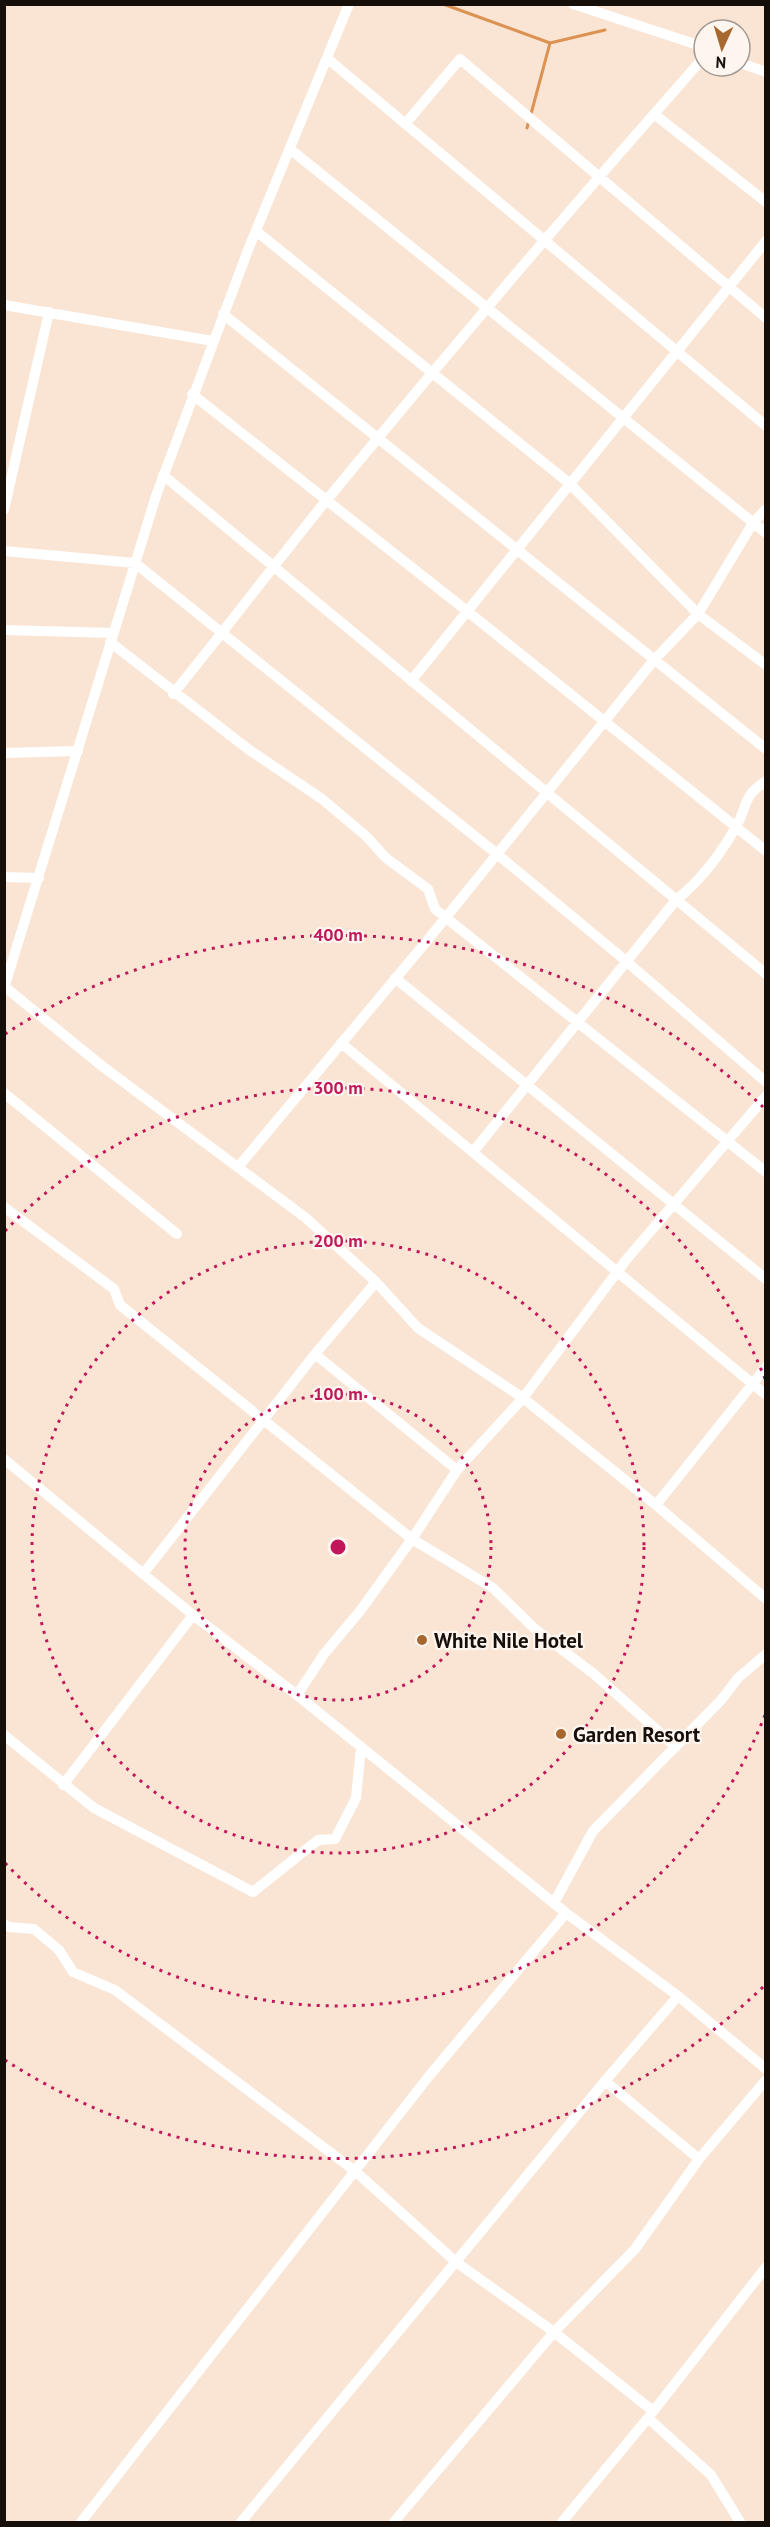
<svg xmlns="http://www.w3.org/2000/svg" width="770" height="2527" viewBox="0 0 770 2527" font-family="'PT Sans',sans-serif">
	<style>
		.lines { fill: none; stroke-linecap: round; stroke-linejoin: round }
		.stream { stroke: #db9252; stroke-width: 3 }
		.minor { stroke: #fff; stroke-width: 10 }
		.ring { fill: none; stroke: #c2185b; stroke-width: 3; stroke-dasharray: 3 6 }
		.poi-dot { fill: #a7682f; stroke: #fef5ee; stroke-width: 2 }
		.labels { text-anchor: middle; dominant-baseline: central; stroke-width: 4.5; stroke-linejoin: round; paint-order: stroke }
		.poi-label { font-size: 21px; font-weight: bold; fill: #150e09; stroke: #fef5ee; text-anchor: start }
		.centre { fill: #c2185b; stroke: #fef5ee; stroke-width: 3 }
		.ring-label { font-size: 18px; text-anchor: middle; font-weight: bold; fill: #c2185b; stroke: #fef5ee; stroke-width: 4.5; stroke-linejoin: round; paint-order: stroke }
	</style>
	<rect width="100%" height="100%" fill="#fae5d4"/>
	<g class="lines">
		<path class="stream" d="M443,4L550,43L605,30
			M531,114L550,43
			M527,128L529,120"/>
		<path class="minor" d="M573,4L704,47
			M328,59L766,426
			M740,63L766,72
			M654,114L766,202
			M405,124L460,59L766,318
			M290,149L766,533
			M256,231L569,483L698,614L766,665
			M4,305L213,341
			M223,314L766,749
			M192,394L467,611L766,851
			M163,475L766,974
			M4,510L49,312
			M4,551L135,563L497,854L626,961L766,1082
			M4,630L113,633
			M110,642L248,749L322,799L366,836L386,858L428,889L435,909L766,1172
			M411,681L766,241
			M173,694C225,630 274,565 325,502C449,351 575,203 704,57
			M4,753L78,751
			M4,877L39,878
			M395,978L766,1279
			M5,987L102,1066L306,1218L376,1282L418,1328L523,1398L656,1505L766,1599
			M4,988L156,496L248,250L349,4
			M341,1043L766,1395
			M4,1093L177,1234
			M473,1152L676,900C701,880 720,855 736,827C749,804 741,798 766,781
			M238,1167L426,942L654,660L698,614L753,523L766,509
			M4,1207L114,1289L120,1305L412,1539L493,1588L535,1629L594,1674L676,1747
			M315,1354L457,1470
			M4,1459L193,1615L297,1695L566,1913L678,1996L766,2069
			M656,1505L766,1367
			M143,1574L315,1354L376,1282
			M297,1695L324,1654L360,1611L412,1539L457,1470L523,1398L626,1260L766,1096
			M4,1735L94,1808L253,1892L318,1840L335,1839L356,1798L361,1747
			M63,1785L193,1615
			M554,1903L593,1831L722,1699L738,1678L766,1654
			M4,1924L9,1927L34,1929L59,1950L73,1972L115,1990L355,2171L456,2262L554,2332L653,2411
			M605,2081L699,2159
			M648,2418L711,2475L740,2522
			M81,2522L429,2076L566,1913
			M241,2522L605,2081L678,1996
			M394,2522L554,2332L635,2249L699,2159L766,2080
			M562,2522L648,2418L766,2267"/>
	</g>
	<g class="ring">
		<circle cx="338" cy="1547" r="153"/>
		<circle cx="338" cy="1547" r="306"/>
		<path d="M765 1715A459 459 0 0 1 5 1863M5 1231A459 459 0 0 1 765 1379"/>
		<path d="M763 1987A612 612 0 0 1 5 2060M5 1034A612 612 0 0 1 763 1107"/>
	</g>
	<g class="poi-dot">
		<circle cx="422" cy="1640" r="6"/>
		<circle cx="561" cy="1734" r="6"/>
	</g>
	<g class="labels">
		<g class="poi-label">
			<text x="434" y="1640">White Nile Hotel</text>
			<text x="573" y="1734">Garden Resort</text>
		</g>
	</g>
	<circle cx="338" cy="1547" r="9" class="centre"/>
	<g class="ring-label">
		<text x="338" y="941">400 m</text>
		<text x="338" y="1094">300 m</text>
		<text x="338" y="1247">200 m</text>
		<text x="338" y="1400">100 m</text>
	</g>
	<rect width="770" height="2527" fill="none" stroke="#150e09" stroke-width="12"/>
	<g transform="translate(722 48) rotate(184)"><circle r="28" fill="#fef5ee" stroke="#a19992" stroke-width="1.5"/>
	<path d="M0-4.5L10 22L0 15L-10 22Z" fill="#a7682f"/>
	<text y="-9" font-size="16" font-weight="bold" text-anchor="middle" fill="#150e09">N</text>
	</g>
</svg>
